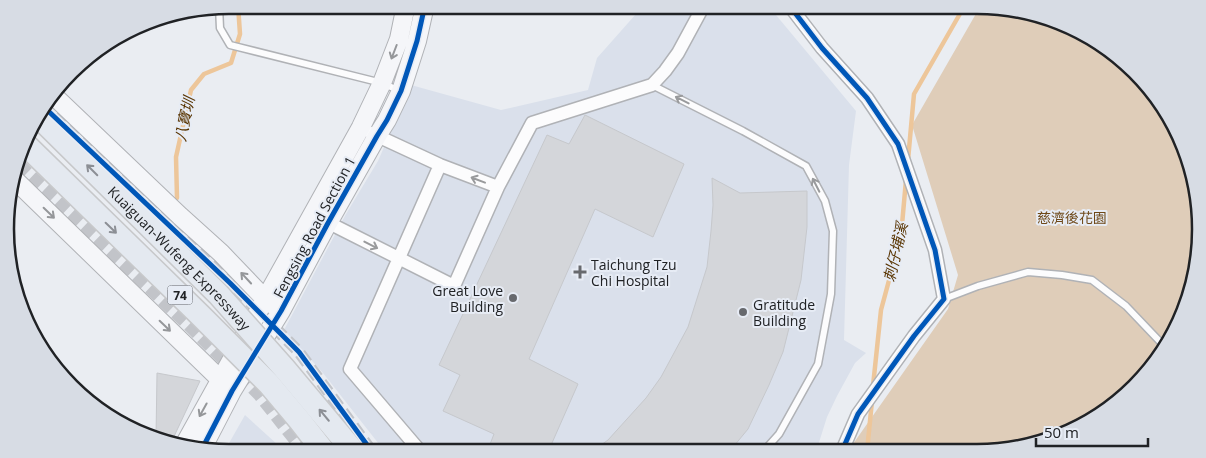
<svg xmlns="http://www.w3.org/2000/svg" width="1206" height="458" viewBox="0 0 1206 458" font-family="'Open Sans','Noto Sans TC',sans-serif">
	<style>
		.built { fill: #dae0eb }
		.green { fill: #dfcdb9 }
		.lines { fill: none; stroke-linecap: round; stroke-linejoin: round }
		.stream { stroke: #edc69a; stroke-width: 4.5 }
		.building { fill: #d4d6da; stroke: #c6c8cc }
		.street-tunnel { stroke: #c2c4c9; stroke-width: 12; stroke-dasharray: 12 6; stroke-linecap: butt }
		.lane-casing { stroke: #b0b2b6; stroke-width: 9 }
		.street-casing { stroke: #b0b2b6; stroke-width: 15 }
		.secondary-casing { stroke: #b0b2b6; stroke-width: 20 }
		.lane { stroke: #fcfcfd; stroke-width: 6 }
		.street { stroke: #fcfcfd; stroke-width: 12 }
		.secondary { stroke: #f5f6f9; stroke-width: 18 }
		.highway-bridge-casing { stroke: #c7c8ca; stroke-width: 25; stroke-linecap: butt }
		.highway-bridge { stroke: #e4e9f0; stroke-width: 22 }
		.cycleway-casing { stroke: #e7ecf5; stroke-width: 8 }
		.cycleway { stroke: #0057b8; stroke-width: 5 }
		.oneway { stroke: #95979a }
		.oneway2 { stroke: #999a9c }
		.oneway3 { stroke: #8c8f95 }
		.poi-dot { fill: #67696d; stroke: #e7ecf5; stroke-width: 2 }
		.labels { text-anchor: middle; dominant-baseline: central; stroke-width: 4; stroke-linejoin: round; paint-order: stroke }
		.shield { fill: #e7ecf5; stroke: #5c5f63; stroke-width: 1 }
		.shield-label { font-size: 12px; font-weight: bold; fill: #202225 }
		.park-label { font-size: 14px; fill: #6e4818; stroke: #e7ecf5 }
		.street-label { font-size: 14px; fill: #202225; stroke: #e7ecf5 }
		.poi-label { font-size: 14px; fill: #202225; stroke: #e7ecf5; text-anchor: start }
		.water-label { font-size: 15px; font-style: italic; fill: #593400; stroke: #e7ecf5 }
		.rim { fill: none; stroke: #202225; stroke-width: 2.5 }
	</style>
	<rect width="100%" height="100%" fill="#eaedf2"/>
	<path class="built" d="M644,5H770L776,15L856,111L849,165L844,340L866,353L855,363L837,396L827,417L816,452L386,453L323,373L284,330L346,214L378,161L411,85L501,110L588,90L597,58Z
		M245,415L278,445L284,453L224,452Z"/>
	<path class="green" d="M981,5L1035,13L1114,51L1171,117L1199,200L1193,287L1163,353L1124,398L1063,436L1007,451H848L948,309L958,275L912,125Z"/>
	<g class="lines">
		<path class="stream" d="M908,160L914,94L965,5
			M177,198L176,157L191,90L204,74L231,63L240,34L238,5
			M873,386L881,310L901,236L906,180
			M867,451L872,401"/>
	</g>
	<path class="building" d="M585,115L684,164L653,237L595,209L529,359L578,384L548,452H487L494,434L443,411L460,375L439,365L547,135L569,144Z
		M712,178L740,193L807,191V227L801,280L783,352L769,385L748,429L729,452H591L608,440L646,398L661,377L688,327L707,267L711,231L713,205Z
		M157,373L200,381L170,445L156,438Z"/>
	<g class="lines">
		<path class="street-tunnel" d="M54,116L230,283L299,352L373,453
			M19,164L190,327L259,395L305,453"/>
		<g class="lane-casing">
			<path id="lane" d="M219,7L220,28L230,45L382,83L400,91
				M652,85L743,131L806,166L825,201L833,231L831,294L818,364L779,434L763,452
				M944,299L978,286L1028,272L1062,275L1092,280L1126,306L1166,348"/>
		</g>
		<g class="street-casing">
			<path id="street" d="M789,5L822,48L867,98L898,144L935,250L944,299L914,336L858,414L842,451
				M498,187L532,123L652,85L665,71L678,53L704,5
				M321,219L454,286L498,187L440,165L371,133
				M423,453L420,451L350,369L440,165"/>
		</g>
		<g class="secondary-casing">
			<path id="secondary" d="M53,95L180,216L221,253L265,299L273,305
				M14,179L227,386
				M183,447L361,127L382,83L399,39L406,5
				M202,449L232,391L281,311L328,223L377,136L387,120L401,91L417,41L425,5"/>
		</g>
		<use href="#lane" class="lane"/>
		<use href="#street" class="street"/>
		<use href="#secondary" class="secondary"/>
		<g class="highway-bridge-casing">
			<g id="highway-bridge">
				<path id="s1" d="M37,115L218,294L284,368L355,453"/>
				<path d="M26,145L200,315L269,384L300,421L325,453"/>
			</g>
		</g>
		<use href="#highway-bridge" class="highway-bridge"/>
		<g class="cycleway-casing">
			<path id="cycleway" d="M789,5L822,48L867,98L898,144L935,250L944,299L914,336L858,414L842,451
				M44,107L230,283L299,352L373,453
				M202,449L232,391L281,311L328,223L377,136L387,120L401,91L417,41L425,5"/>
		</g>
		<use href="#cycleway" class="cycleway"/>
	</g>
	<defs><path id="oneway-shaft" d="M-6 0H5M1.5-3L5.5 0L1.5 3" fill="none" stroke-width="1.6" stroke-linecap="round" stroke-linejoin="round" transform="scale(1.25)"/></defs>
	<g class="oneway">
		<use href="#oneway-shaft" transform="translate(394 52) rotate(111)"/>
		<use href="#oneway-shaft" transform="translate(49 213) rotate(44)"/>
		<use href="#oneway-shaft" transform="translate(246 278) rotate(-133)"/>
		<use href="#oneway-shaft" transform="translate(165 326) rotate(44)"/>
		<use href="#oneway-shaft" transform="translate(203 410) rotate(119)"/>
	</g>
	<g class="oneway2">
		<use href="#oneway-shaft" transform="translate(682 100) rotate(-153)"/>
		<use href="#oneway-shaft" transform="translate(478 180) rotate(-159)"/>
		<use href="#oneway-shaft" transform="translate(816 185) rotate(-117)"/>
		<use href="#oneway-shaft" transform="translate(371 245) rotate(27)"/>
	</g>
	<g class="oneway3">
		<use href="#oneway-shaft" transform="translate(92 170) rotate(-135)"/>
		<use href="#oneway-shaft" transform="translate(111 228) rotate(44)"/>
		<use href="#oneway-shaft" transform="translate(324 415) rotate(-130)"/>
	</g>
	<g class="poi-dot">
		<path d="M577.5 264.5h5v5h5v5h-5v5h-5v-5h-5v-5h5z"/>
		<circle cx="513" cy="298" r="5"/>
		<circle cx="743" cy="312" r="5"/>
	</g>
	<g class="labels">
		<rect class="shield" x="167.5" y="285.5" width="25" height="19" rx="4"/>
		<g class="shield-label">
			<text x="180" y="295">74</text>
		</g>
		<g class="park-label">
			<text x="1072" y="217">慈濟後花園</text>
		</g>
		<g class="street-label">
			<text transform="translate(314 227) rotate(-62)">Fengsing Road Section 1</text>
			<text stroke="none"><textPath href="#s1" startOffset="202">Kuaiguan-Wufeng Expressway</textPath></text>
		</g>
		<g class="poi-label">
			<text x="591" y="264">Taichung Tzu<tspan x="591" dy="16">Chi Hospital</tspan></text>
			<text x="503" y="290" text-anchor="end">Great Love<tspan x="503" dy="16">Building</tspan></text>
			<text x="753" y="304">Gratitude<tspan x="753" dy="16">Building</tspan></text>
		</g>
		<g class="water-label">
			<text transform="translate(184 119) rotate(-78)">八寶圳</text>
			<text transform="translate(895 252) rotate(-77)">刺仔埔溪</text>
		</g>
	</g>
	<path d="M0 0H1206V458H0ZM229 14H977A215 215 0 0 1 1192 229V229A215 215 0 0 1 977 444H229A215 215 0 0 1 14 229V229A215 215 0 0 1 229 14Z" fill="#d7dce4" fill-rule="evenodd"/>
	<path class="rim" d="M229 14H977A215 215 0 0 1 1192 229V229A215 215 0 0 1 977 444H229A215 215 0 0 1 14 229V229A215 215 0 0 1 229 14Z"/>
	<path d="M1036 438v8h112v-8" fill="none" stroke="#202225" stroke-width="2.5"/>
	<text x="1044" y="438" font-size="15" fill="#202225" stroke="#e7ecf5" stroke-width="4" paint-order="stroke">50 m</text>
</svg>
